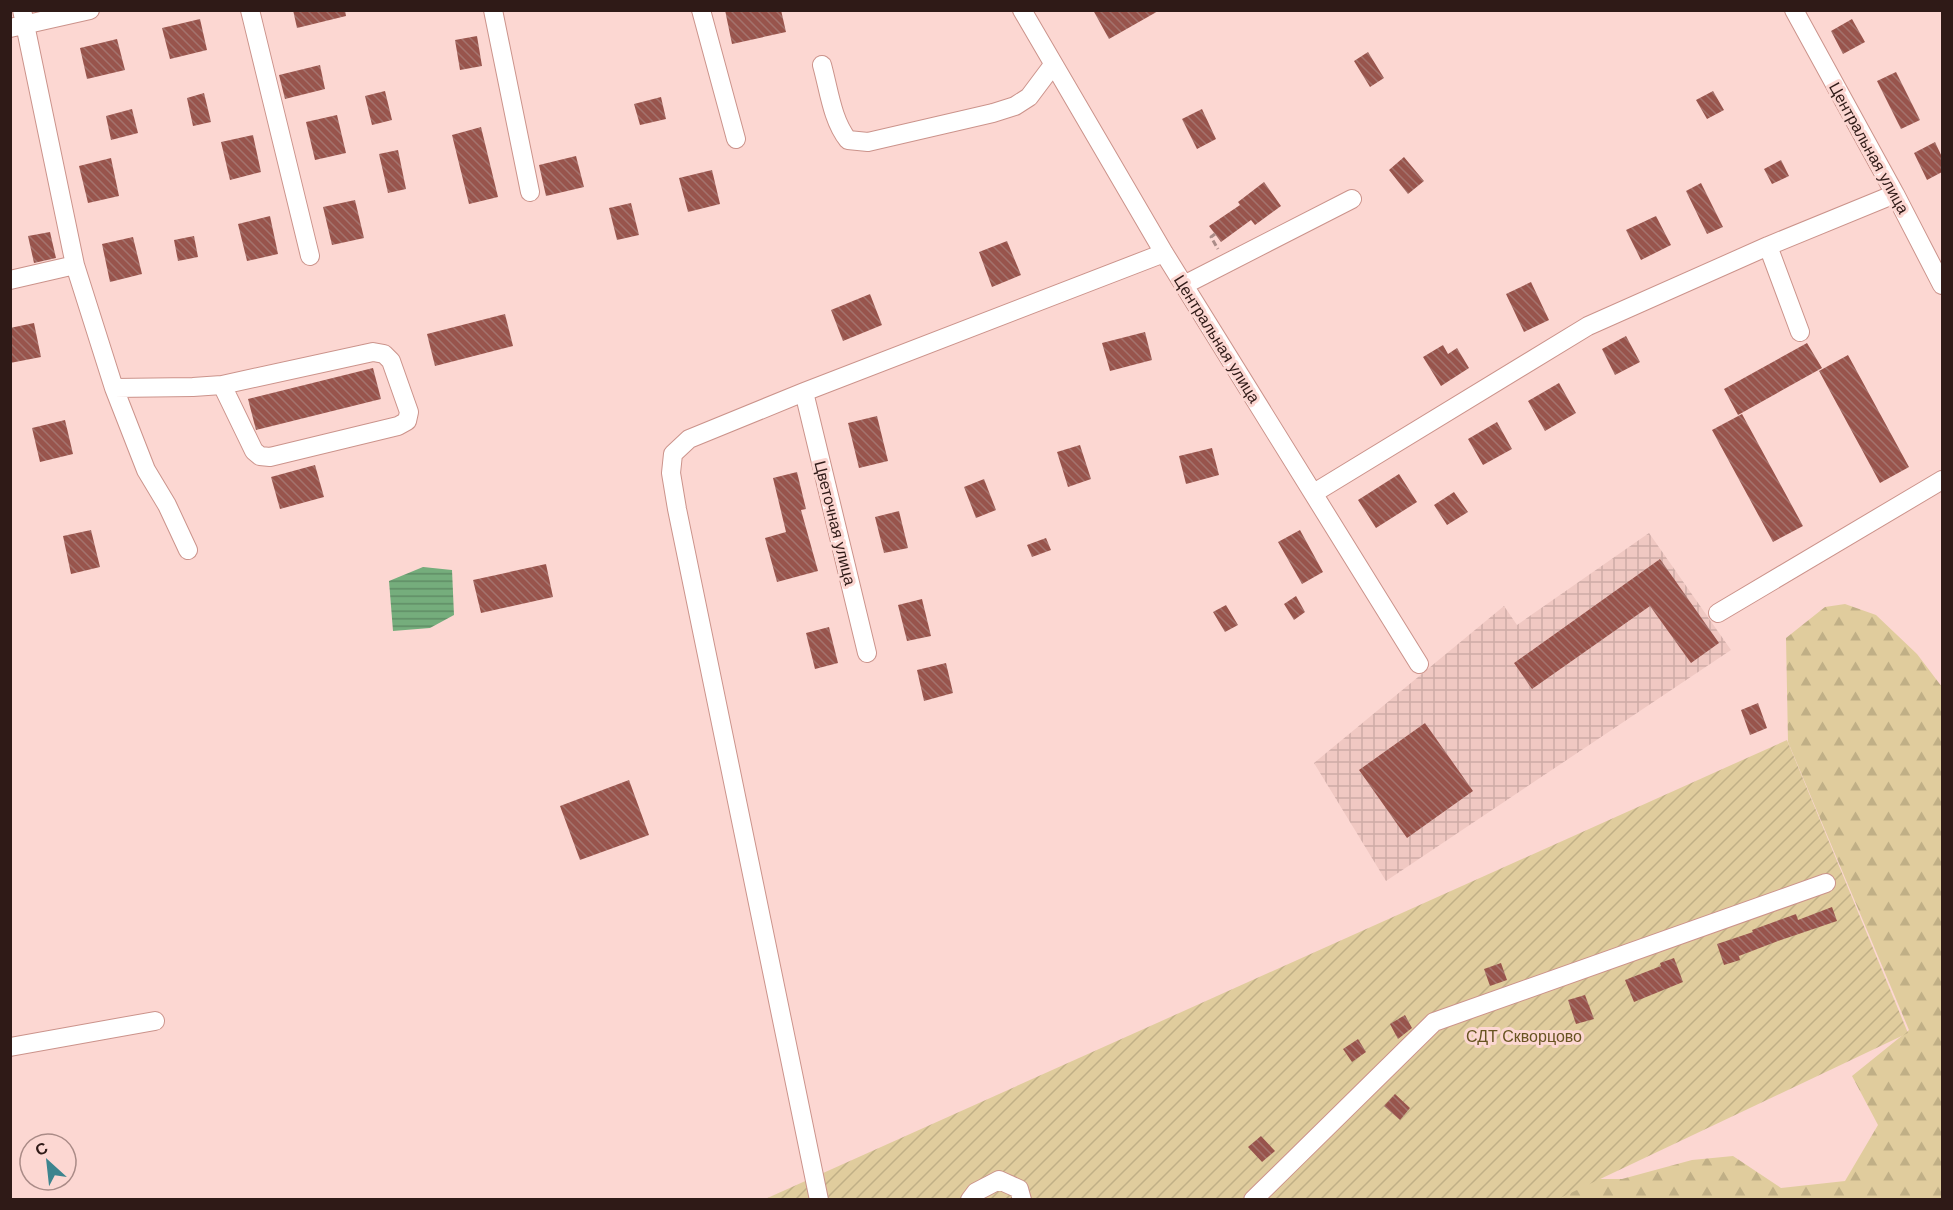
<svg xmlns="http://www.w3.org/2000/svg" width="1953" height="1210" viewBox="0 0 1953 1210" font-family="Arial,sans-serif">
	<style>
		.industrial { fill: url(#industrial-grid) }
		.forest { fill: url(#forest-firs) }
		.garden { fill: url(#garden-furrows) }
		.water { fill: url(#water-rules) }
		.building { fill: url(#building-back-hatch) }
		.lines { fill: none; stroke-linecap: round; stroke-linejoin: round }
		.minor-casing { stroke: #cb938b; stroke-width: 20 }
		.path { stroke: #ab8c88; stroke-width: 3; stroke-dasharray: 6 3; stroke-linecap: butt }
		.minor { stroke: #fff; stroke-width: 18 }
		.labels { text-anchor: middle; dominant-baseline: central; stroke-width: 6; stroke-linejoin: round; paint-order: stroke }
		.street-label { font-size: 16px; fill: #2f1a17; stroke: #fcd7d2 }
		.park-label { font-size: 16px; fill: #675320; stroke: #fcd7d2 }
	</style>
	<defs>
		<pattern id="industrial-grid" width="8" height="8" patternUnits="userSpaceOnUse" patternTransform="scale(1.5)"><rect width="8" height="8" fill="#f0c8c2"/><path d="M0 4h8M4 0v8" fill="none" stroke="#ceaba6"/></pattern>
		<pattern id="forest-firs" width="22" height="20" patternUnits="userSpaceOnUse" patternTransform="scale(1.5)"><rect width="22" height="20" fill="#e0cc9d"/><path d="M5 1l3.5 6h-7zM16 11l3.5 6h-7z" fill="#c0af86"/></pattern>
		<pattern id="garden-furrows" width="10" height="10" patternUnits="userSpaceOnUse" patternTransform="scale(1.5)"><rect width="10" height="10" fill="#e0cc9d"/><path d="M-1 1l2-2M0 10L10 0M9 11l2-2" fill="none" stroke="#c0af86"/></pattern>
		<pattern id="water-rules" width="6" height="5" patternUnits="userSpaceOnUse" patternTransform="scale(1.5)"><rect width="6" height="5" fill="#75ad7c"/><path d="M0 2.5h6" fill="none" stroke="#608c65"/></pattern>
		<pattern id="building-back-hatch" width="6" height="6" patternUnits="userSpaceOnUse" patternTransform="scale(1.5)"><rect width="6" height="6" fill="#98544c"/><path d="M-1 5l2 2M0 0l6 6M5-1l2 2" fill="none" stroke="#a4736d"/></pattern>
	</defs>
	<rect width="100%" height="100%" fill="#fcd7d2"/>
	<path class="industrial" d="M1649,533L1731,650L1386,881L1314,763L1504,606L1517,625Z"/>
	<path class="forest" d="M1845,604L1876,615L1917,654L1942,687V1199L1481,1200L1575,1179H1622L1692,1160L1733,1156L1781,1188L1845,1181L1878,1125L1852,1076L1909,1030L1788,742L1786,638L1825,607Z"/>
	<path class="garden" d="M1787,740L1908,1033L1558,1199L763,1200Z"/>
	<path class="water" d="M423,567L452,570L454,615L430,628L393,631L389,581Z"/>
	<path class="building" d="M293,10H345L346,16L297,28Z
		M725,10H781L786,32L732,44Z
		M1093,10H1160L1109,39Z
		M200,19L207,50L170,59L162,28Z
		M1852,19L1865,42L1843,54L1831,31Z
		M477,36L482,66L460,70L455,40Z
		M117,39L125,70L87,79L80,48Z
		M1368,52L1384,78L1370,87L1354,61Z
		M320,65L325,89L285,99L279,75Z
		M1896,72L1920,120L1901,129L1877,81Z
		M385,91L392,120L372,125L365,96Z
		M1713,91L1724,110L1707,119L1696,100Z
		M204,93L211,122L193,126L187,98Z
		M661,97L666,119L640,125L634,104Z
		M132,109L138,133L111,140L106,116Z
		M1202,109L1216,139L1197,149L1182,119Z
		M337,115L346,153L315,160L306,122Z
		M481,127L498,197L469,204L452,135Z
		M253,135L261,172L230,180L221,142Z
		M1935,142L1942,157V172L1927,180L1914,153Z
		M398,150L406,189L388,193L379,154Z
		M576,156L584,187L546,196L539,165Z
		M1404,157L1424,181L1408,194L1389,170Z
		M111,158L119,196L88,203L79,166Z
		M1781,160L1789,176L1772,184L1764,169Z
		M712,170L720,204L688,212L679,178Z
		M1264,182L1281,206L1255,225L1251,220L1221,242L1209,226L1240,205L1238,202Z
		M1701,183L1723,227L1707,234L1686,191Z
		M355,200L364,238L332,245L323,207Z
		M631,203L639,235L617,240L609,208Z
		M270,216L278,254L247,261L238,224Z
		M1656,216L1671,245L1641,260L1626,230Z
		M50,232L56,258L34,263L28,236Z
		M194,236L198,257L178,261L174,240Z
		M133,237L142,274L110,282L102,244Z
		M1007,241L1021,275L992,287L979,252Z
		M1531,282L1549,320L1524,332L1506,294Z
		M870,294L882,325L843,341L831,310Z
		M505,314L513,346L435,366L427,334Z
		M34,323L41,357L10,363V328Z
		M1145,332L1152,360L1110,371L1102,343Z
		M1626,336L1640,362L1615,375L1602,349Z
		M1807,343L1822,368L1738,415L1724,389Z
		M1443,345L1448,354L1457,348L1469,368L1441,386L1423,357Z
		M1848,355L1909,467L1880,483L1819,371Z
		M373,368L381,399L256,430L248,399Z
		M1559,383L1576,413L1545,431L1528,401Z
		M1742,414L1803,526L1773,542L1712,430Z
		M877,416L888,461L859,468L848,423Z
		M65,420L73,454L40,462L32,428Z
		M1497,422L1512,449L1483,465L1468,439Z
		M1080,445L1091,479L1068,487L1057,452Z
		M1212,448L1219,475L1186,484L1179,456Z
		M315,465L324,497L280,509L271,477Z
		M797,472L806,509L801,510L818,571L777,582L765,538L786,532L773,478Z
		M1399,474L1417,502L1376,528L1358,500Z
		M984,479L996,510L976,518L964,487Z
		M1454,492L1468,512L1447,525L1434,505Z
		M899,511L908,548L884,553L875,517Z
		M91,530L100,567L71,574L63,536Z
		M1300,530L1323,572L1302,584L1278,542Z
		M1046,538L1051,550L1032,557L1027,545Z
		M1660,559L1719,643L1691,663L1650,606L1532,689L1514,663Z
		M546,564L553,597L481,613L473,580Z
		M1296,596L1305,612L1294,620L1284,604Z
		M922,599L931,636L907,641L898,605Z
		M1226,605L1238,625L1225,632L1213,612Z
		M829,627L838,663L815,669L806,633Z
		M946,663L953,693L924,701L917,670Z
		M1758,703L1767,728L1750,735L1741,710Z
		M1425,723L1473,791L1407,838L1359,770Z
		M629,780L649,835L580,860L560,806Z
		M1832,907L1837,921L1778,941L1739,956L1740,960L1724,965L1717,944L1753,932L1752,930L1796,914L1798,920Z
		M1674,958L1683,982L1634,1002L1625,980L1661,966L1660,963Z
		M1501,963L1507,980L1490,986L1484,969Z
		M1585,995L1594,1019L1576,1024L1568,1000Z
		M1405,1015L1412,1028L1398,1039L1390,1024Z
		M1358,1039L1366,1052L1352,1062L1343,1049Z
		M1395,1094L1410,1108L1400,1120L1384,1106Z
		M1261,1136L1275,1151L1262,1162L1248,1147Z"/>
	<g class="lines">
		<g class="minor-casing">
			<path id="minor" d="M22,10L75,265L114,388L146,470L167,505L188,550
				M250,10L310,256
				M493,10L530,192
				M701,10L736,139
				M1022,10L1164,253L1419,664
				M1794,10L1895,194L1942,285
				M10,28L90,10
				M822,65C829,90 832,120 848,140L868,142L993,113L1015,106L1029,97L1053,65
				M1768,246L1800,332
				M10,280L75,265
				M1184,285L1352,199
				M114,388L193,387L222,385L373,352L384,354L391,361L409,412L407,421L398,426L270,457L260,456L254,451L222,385
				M804,392L867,653
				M1314,493L1588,326L1768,246L1895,194
				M1718,613L1942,480
				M10,1047L155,1021
				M819,1200L677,509L671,473L673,454L689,439L804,392L1164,253
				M970,1200L976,1192L999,1180L1019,1189L1022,1200
				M1253,1200L1434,1022L1826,883"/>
		</g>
		<path class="path" d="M1215,234L1211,237L1218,249"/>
		<use href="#minor" class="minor"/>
	</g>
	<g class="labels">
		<g class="street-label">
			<text transform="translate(1869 148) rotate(61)">Центральная улица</text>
			<text transform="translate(1217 339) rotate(58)">Центральная улица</text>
			<text transform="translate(835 523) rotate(76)">Цветочная улица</text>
		</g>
		<g class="park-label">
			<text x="1524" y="1036">СДТ Скворцово</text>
		</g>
	</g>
	<rect width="1953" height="1210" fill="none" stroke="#2f1a17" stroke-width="24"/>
	<g transform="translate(48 1162) rotate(333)"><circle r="28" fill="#fcd7d2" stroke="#aa8b87" stroke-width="1.5"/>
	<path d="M0-4.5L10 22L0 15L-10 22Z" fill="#3d848e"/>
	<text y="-9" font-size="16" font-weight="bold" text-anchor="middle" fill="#2f1a17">С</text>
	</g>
</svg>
